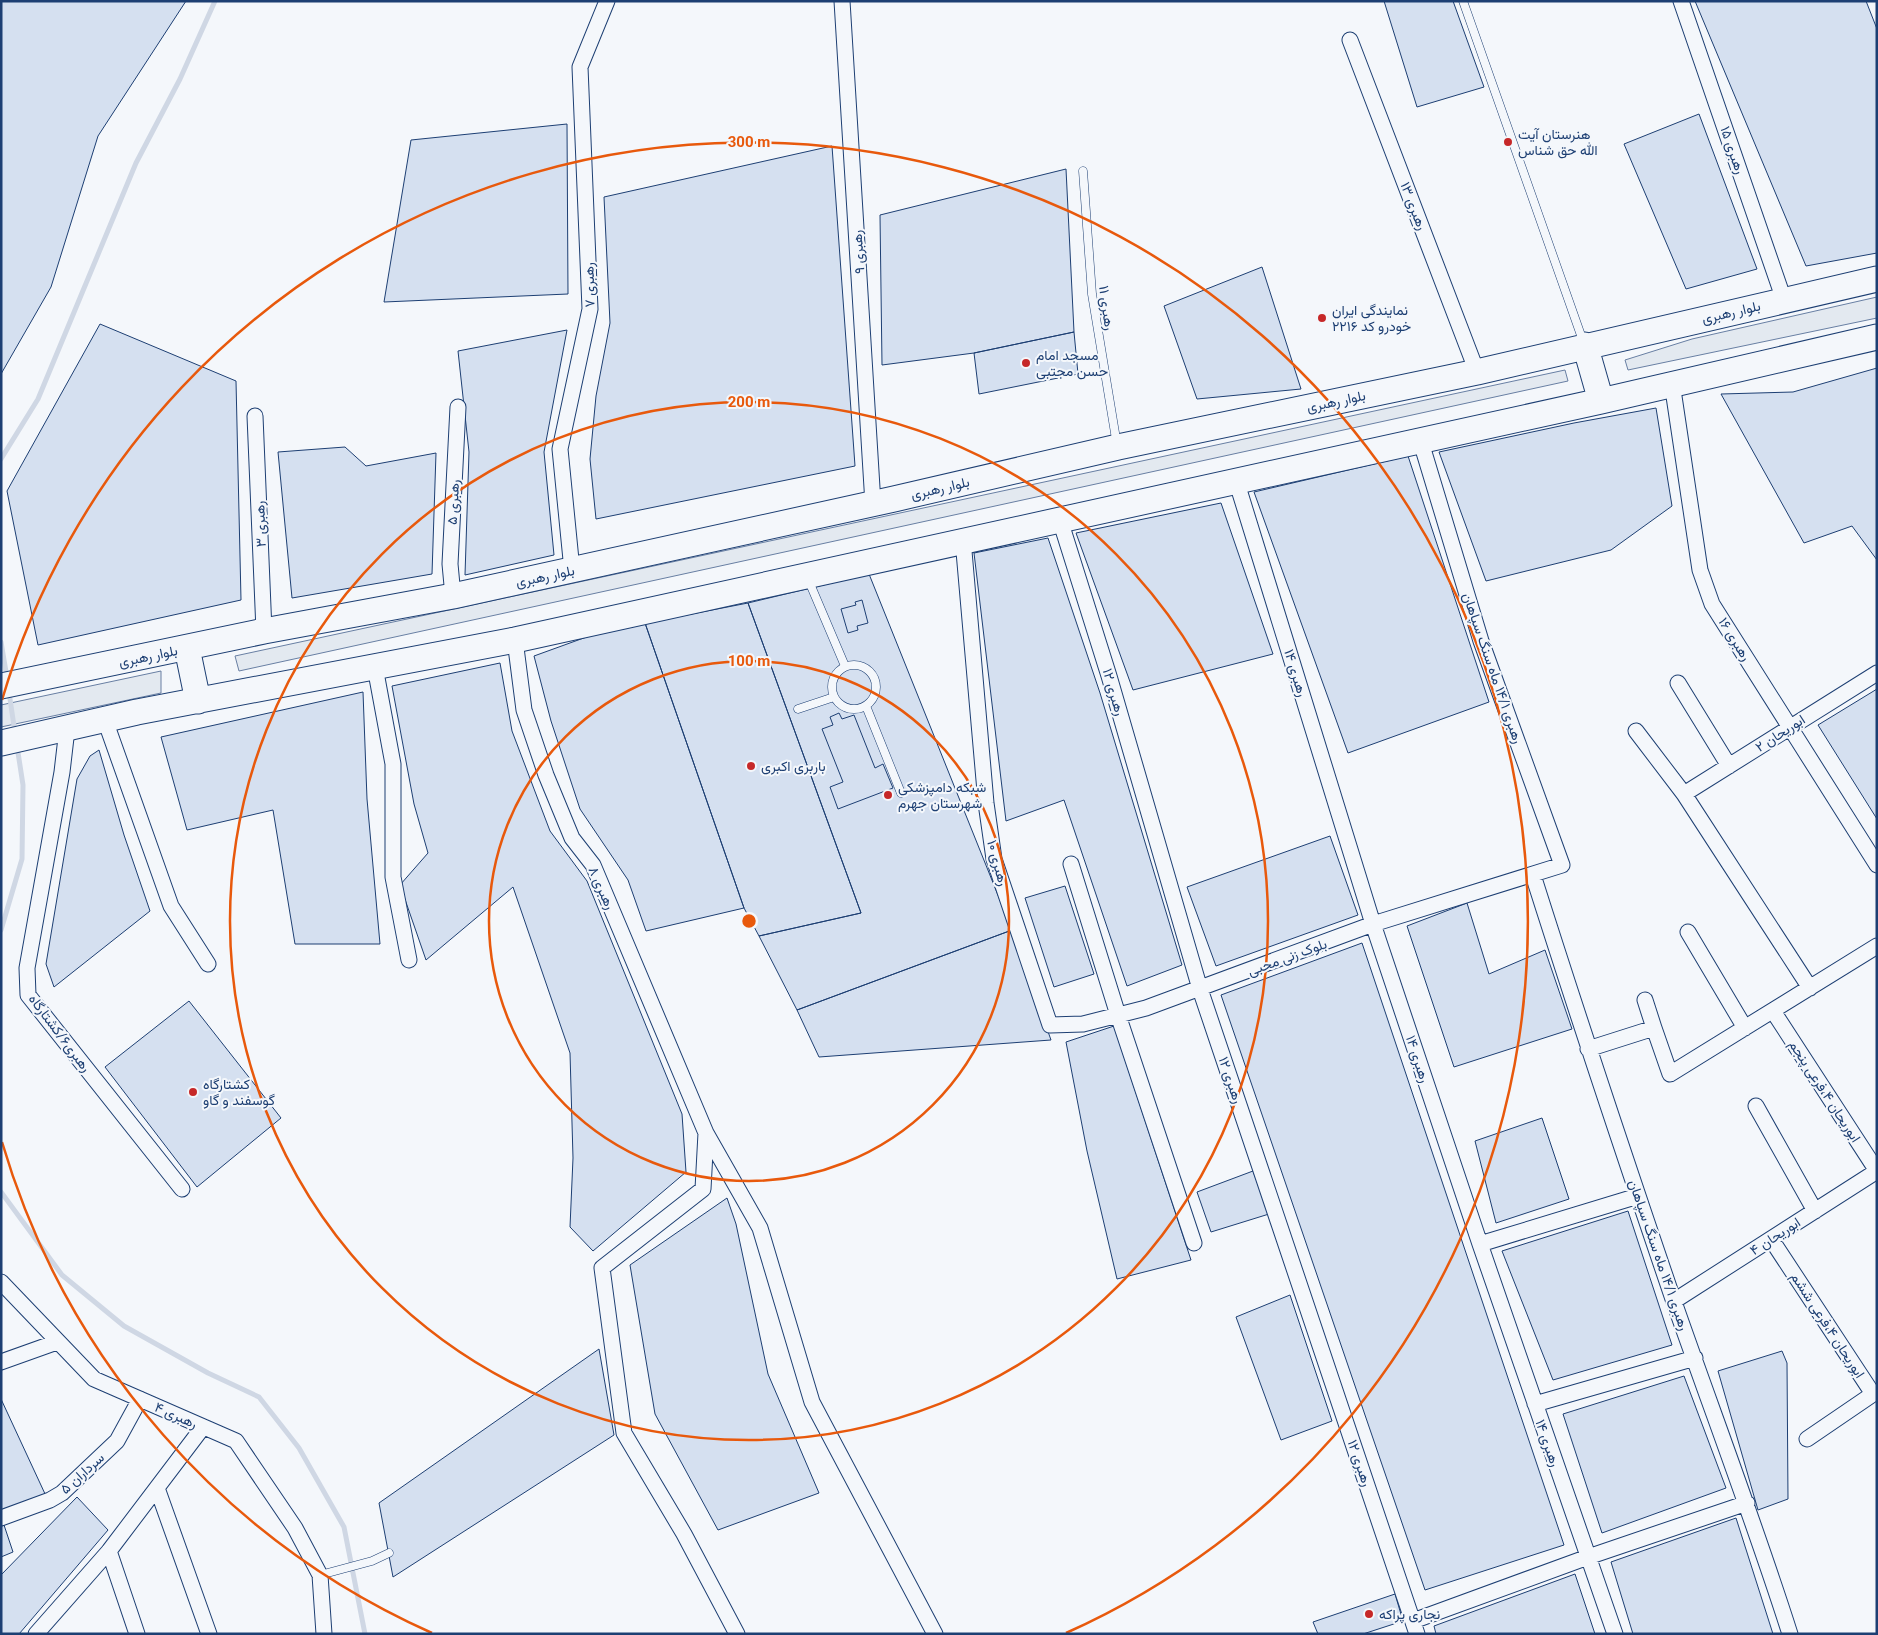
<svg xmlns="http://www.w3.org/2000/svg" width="1878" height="1635" viewBox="0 0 1878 1635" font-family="Roboto,Vazirmatn,sans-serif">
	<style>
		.green { fill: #e3e9f0; stroke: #687fa3 }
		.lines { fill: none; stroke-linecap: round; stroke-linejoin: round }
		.stream { stroke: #cfd7e4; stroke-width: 5 }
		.building { fill: #d5e0f0; stroke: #1d3f73 }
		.service-casing { stroke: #1d3f73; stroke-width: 9 }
		.minor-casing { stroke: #1d3f73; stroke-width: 17 }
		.primary-casing { stroke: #1d3f73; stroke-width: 27 }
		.service { stroke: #f4f7fb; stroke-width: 8 }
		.minor { stroke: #f4f7fb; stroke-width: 15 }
		.primary { stroke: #f4f7fb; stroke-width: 25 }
		.ring { fill: none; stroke: #e8590c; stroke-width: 2.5 }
		.poi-dot { fill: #c62828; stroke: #f4f7fb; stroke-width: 2 }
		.labels { text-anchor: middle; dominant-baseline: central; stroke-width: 4; stroke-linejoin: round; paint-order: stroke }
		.poi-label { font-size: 14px; fill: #1d3f73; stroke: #f4f7fb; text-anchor: start }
		.street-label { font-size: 14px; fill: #1d3f73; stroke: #f4f7fb }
		.centre { fill: #e8590c; stroke: #f4f7fb; stroke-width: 2.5 }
		.ring-label { font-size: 15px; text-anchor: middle; font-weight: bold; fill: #e8590c; stroke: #f4f7fb; stroke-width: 4; stroke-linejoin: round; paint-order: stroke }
	</style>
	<rect width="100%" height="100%" fill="#f4f7fb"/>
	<path class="green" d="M1877,297V318L1628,370L1625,360L1692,339Z
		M1565,370L1568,381L239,671L235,656Z
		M161,671V693L1,727V705Z"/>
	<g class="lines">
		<path class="stream" d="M1,459L38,399L136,163L180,79L215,1
			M1,642L7,678
			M9,692L15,733
			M1,930L22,859L23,785L17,746
			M1,1192L62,1275L124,1326L208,1373L259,1397L299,1448L344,1527L365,1634"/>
	</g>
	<path class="building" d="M1,1H186L98,136L51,287L1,374Z
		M1384,1H1453L1484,87L1417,107Z
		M1695,1H1866L1877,29V253L1806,266Z
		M1699,114L1757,269L1686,289L1624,144Z
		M567,124L568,294L384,302L411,140Z
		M832,146L855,466L596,519L590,459L596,396L610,323L604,197Z
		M1066,169L1074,332L974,353L882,365L880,215Z
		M1262,267L1301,389L1197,399L1164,306Z
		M100,324L236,381L241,600L38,645L7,491Z
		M567,330L544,452L554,555L465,575L469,452L458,351Z
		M1074,332L1078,374L979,394L974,353Z
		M1877,368V560L1852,526L1804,543L1721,394L1793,392Z
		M1656,408L1672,506L1611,550L1486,581L1439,452L1574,423Z
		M345,447L366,466L436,453L432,574L292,598L278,452Z
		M1408,456L1489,702L1348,753L1254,492Z
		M1221,503L1273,654L1133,690L1076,533Z
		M1048,538L1100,693L1182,965L1127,986L1064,800L1006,821L974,553Z
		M869,574L1012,930L797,1010L759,936L861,913L748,603Z
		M862,600L868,623L857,626L858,630L848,633L841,609L856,605L855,602Z
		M748,603L861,913L759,936L744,908L645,623Z
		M645,623L744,908L646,931L628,880L580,809L551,721L534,656L592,635Z
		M500,663L512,731L550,831L587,881L682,1114L686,1172L593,1251L570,1227L573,1158L570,1053L513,887L426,960L400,885L428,853L414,804L392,686Z
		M1877,689V819L1818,725Z
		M363,692L367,799L380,944H295L273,810L187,830L161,737Z
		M839,713L842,719L854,715L875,768L883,764L893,788L838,809L830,787L843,782L822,729L833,725L830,717Z
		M99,750L124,835L150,911L54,987L46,964L77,779L90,756Z
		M1330,836L1358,915L1216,966L1187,887Z
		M1065,886L1094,974L1054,987L1025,898Z
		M1467,903L1489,974L1545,950L1572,1029L1454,1067L1407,926Z
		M1012,930L1051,1040L819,1057L797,1010Z
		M1362,943L1564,1545L1425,1590L1221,995Z
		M189,1001L281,1118L197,1187L105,1067Z
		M1114,1026L1191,1260L1117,1279L1087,1151L1066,1042Z
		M1542,1118L1569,1199L1496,1223L1475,1141Z
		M1253,1171L1269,1214L1211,1232L1197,1192Z
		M727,1198L736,1224L768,1374L819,1493L718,1530L655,1414L630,1265Z
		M1628,1211L1672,1345L1553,1380L1502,1251Z
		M1290,1295L1332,1421L1281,1440L1236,1317Z
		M599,1349L614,1435L393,1577L379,1503Z
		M1782,1351L1787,1363L1788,1499L1758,1510L1718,1371Z
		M1684,1376L1726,1488L1602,1533L1563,1414Z
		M1,1399L46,1496L1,1511Z
		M77,1497L108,1530L19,1634H1V1575Z
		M1736,1518L1773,1634H1633L1611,1562Z
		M4,1525L13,1552L1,1557V1526Z
		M1575,1574L1595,1634H1436L1434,1626Z
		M1395,1594L1403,1621L1363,1634H1318L1313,1622Z"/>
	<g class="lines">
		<g class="service-casing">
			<path id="service" d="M1463,1L1583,341
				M1083,171L1092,294L1117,445
				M808,579L845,666
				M832 687a22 22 0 1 1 44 0a22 22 0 1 1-44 0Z
				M866,706L901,793
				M798,709L834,697
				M320,1575L372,1561L389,1553"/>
		</g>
		<g class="minor-casing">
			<path id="minor" d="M842,1L873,504
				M1681,1L1784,300
				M1350,40L1477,372
				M1672,383L1700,570L1712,604L1877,865
				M255,416L264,631
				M1236,480L1373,924L1480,1244L1615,1634
				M1060,520L1109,676L1200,989L1417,1634
				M963,540L986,803L994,859L1050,1025L1083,1024L1146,1008L1373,924L1562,865L1481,641L1420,439
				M572,570L560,449L590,309L580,67L607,1
				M453,596L450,564L458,407
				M515,640L524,710L546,775L572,838L593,865L706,1133L760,1228L812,1402L935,1634
				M375,667L393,764V877L409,960
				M1678,683L1729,766
				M105,720L171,906L208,964
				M67,729L62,772L27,968L28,995L182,1189
				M1636,731L1684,794L1810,988
				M1684,794L1877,673
				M1071,864L1118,1015L1194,1243
				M1533,875C1578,1017 1625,1158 1673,1299C1712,1411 1754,1521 1790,1634
				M1688,932L1745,1028
				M1645,1000L1654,1028
				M1773,1011L1877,1171
				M1588,1049L1654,1028L1670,1074L1877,946
				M1756,1106L1815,1211
				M706,1133L703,1189L602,1268L624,1433L684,1534L737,1634
				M1771,1239L1873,1394L1807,1439
				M1480,1244L1638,1196
				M1,1282L94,1379L236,1441L295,1528L320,1575L324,1634
				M1674,1301L1877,1171
				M1,1362L57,1342
				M1535,1404L1695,1358
				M157,1488L209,1634
				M1,1518L50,1500L62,1493L117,1441L140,1399
				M109,1551L137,1634
				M1413,1621L1588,1557L1747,1503
				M36,1634L109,1551L203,1427"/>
		</g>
		<g class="primary-casing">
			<path id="primary" d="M1585,345L1601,401
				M187,648L198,701
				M1,686L264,631L453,596L894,499L1118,447L1477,372L1877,279
				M1,743L137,712L515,640L1601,401L1877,337"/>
		</g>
		<use href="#service" class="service"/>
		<use href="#minor" class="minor"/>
		<use href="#primary" class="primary"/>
	</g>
	<g class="ring">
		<circle cx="749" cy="921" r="260"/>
		<circle cx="749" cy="921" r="519"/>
		<path d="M432 1633A779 779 0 0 1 2 1142M2 700A779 779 0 1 1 1066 1633"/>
	</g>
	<g class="poi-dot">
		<circle cx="1508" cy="142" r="5"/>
		<circle cx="1322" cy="318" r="5"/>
		<circle cx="1026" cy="363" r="5"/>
		<circle cx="751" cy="766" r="5"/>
		<circle cx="888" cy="795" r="5"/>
		<circle cx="193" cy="1092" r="5"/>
		<circle cx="1369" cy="1614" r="5"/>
	</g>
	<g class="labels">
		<g class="poi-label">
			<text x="1518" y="134">هنرستان آیت<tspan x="1518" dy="16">الله حق شناس</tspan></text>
			<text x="1332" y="310">نمایندگی ایران<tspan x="1332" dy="16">خودرو کد ۲۲۱۶</tspan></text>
			<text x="1036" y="355">مسجد امام<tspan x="1036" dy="16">حسن مجتبی</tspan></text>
			<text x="761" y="766">باربری اکبری</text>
			<text x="898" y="787">شبکه دامپزشکی<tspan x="898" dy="16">شهرستان جهرم</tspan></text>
			<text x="203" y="1084">کشتارگاه<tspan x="203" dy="16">گوسفند و گاو</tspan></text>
			<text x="1379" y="1614">نجاری پراکه</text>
		</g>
		<g class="street-label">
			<text transform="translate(1733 150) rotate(71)">رهبری ۱۵</text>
			<text transform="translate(1414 206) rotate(69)">رهبری ۱۳</text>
			<text transform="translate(858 252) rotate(-94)">رهبری ۹</text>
			<text transform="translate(589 285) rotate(-91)">رهبری ۷</text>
			<text transform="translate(1107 308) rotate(82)">رهبری ۱۱</text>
			<text transform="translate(1731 312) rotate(-13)">بلوار رهبری</text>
			<text transform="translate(1336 401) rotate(-12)">بلوار رهبری</text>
			<text transform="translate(940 488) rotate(-13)">بلوار رهبری</text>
			<text transform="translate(453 502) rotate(-87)">رهبری ۵</text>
			<text transform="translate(260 524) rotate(-92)">رهبری ۳</text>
			<text transform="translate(545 576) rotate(-12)">بلوار رهبری</text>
			<text transform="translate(1735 639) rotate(58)">رهبری ۱۶</text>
			<text transform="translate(148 656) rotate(-12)">بلوار رهبری</text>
			<text transform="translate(1493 668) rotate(71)">رهبری ۱۴/۱ ماه سنگ سپاهان</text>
			<text transform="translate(1296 673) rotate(73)">رهبری ۱۴</text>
			<text transform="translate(1114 692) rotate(74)">رهبری ۱۲</text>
			<text transform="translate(1780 733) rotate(-33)">ابوریحان ۲</text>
			<text transform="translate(998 863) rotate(75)">رهبری ۱۰</text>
			<text transform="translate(602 888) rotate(66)">رهبری ۸</text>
			<text transform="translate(1287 957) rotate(-20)">بلوک زنی محبی</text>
			<text transform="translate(60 1033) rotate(53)">رهبری۶/کشتارگاه</text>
			<text transform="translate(1418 1059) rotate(72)">رهبری ۱۴</text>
			<text transform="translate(1231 1080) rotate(71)">رهبری ۱۲</text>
			<text transform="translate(1825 1091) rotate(57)">ابوریحان ۴،فرعی پنجم</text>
			<text transform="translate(1775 1236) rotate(-33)">ابوریحان ۴</text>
			<text transform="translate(1659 1255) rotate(71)">رهبری ۱۴/۱ ماه سنگ سپاهان</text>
			<text transform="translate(1828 1325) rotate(57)">ابوریحان ۴،فرعی ششم</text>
			<text transform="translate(176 1415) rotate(24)">رهبری ۴</text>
			<text transform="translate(1548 1443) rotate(71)">رهبری ۱۴</text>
			<text transform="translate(1360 1463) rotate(71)">رهبری ۱۲</text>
			<text transform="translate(82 1473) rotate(-42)">سرداران ۵</text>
		</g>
	</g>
	<circle cx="749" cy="921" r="8" class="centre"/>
	<g class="ring-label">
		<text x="749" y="147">300 m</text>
		<text x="749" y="407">200 m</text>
		<text x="749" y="666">100 m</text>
	</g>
	<rect width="1878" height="1635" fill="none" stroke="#1d3f73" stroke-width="5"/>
</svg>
